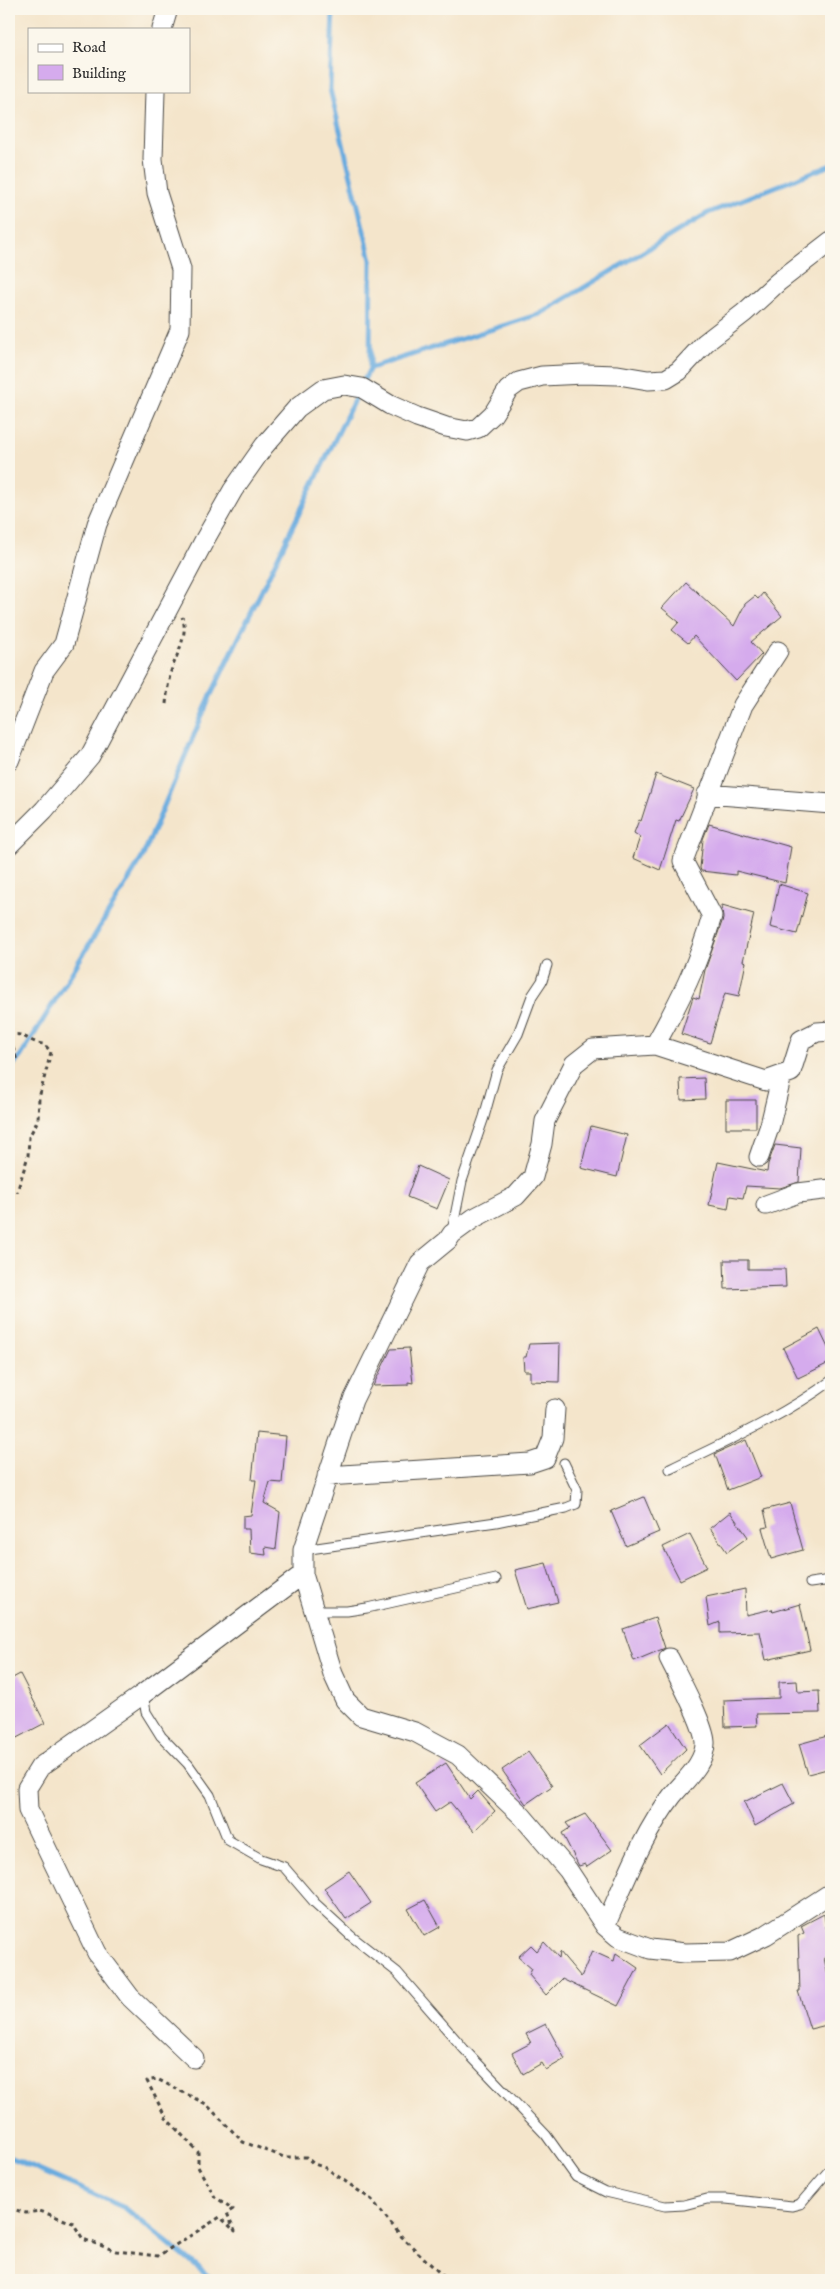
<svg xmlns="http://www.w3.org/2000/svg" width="840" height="2289" viewBox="0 0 840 2289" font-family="'IM FELL English',serif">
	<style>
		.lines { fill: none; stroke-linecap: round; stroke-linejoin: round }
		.stream { stroke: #6aacdf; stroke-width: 5 }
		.building { fill: #d5abed }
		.service-casing { stroke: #494743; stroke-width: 11 }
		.minor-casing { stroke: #494743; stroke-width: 21 }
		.path { stroke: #494743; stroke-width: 3; stroke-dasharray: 4 4; stroke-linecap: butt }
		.service { stroke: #fff; stroke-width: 9 }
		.minor { stroke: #fff; stroke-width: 19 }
	</style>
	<rect width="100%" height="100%" fill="#fbf7ec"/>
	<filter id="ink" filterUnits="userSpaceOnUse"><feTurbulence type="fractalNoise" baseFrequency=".02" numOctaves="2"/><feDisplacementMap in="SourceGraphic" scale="10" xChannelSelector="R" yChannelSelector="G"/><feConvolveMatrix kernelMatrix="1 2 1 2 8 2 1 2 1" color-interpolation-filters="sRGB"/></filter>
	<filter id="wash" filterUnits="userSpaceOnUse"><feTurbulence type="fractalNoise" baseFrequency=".0096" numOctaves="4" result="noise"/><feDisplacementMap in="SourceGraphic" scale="20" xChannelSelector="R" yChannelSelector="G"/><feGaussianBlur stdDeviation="1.12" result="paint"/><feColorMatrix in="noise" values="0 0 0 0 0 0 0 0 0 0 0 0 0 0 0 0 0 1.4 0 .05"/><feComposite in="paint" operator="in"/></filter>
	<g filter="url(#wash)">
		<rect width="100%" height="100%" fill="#f4e5cb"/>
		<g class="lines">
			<path class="stream" d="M333,9L330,89L371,260L370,368L362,384
				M370,368L540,314L708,213L831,165
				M9,1070L21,1056L142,858L210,697L358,392
				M9,2157L125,2208L213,2280"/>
		</g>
		<g id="blocks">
			<path class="building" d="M686,582L734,626L745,604L755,596L758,599L763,593L782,616L751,642L762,654L736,681L694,636L688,643L672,630L679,622L662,608Z
				M656,774L694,789L679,821L676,820L660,870L633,858L640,837L634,833L639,820L641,821Z
				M709,824L791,847L785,883L736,871V875L701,871L700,868L703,839Z
				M779,884L808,893L797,934L770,927Z
				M722,905L754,914L743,961L746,962L739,996L725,993L710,1043L681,1034L693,997L699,999L705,970L723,919Z
				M704,1078L705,1099L681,1100L680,1079Z
				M726,1100H756V1128H726Z
				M591,1126L627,1135L617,1177L581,1168Z
				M775,1145L801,1148L799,1182L780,1188L746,1186L743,1198L730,1196L728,1209L709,1205L718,1162L767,1172L768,1164Z
				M418,1166L449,1180L437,1209L407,1197Z
				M724,1260H748V1269H785L786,1287L725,1289Z
				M819,1329L831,1354V1362L798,1378L783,1348Z
				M560,1343L559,1382L530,1381V1371H524L523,1357H526L529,1344Z
				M409,1348L413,1383L408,1382V1385L373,1386L391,1349Z
				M257,1433L286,1436L282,1483L270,1482L264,1503L280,1512L276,1549L265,1547L266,1555L250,1553L249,1529H243V1516L251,1515L256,1480H252Z
				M746,1440L761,1477L728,1490L715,1454Z
				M644,1497L659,1532L626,1546L611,1511Z
				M790,1503L803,1550L771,1559L762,1528L768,1527L764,1510Z
				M730,1512L748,1537L727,1552L710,1528Z
				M690,1534L707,1567L680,1580L663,1547Z
				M546,1563L558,1602L527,1609L515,1570Z
				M745,1589L746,1615L772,1609L773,1612L800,1604L810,1650L766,1660L760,1632L720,1633V1622L710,1626L706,1597Z
				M655,1618L665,1648L634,1661L623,1629Z
				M20,1674L45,1723L9,1742V1680Z
				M797,1681L798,1692L819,1691L820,1713L756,1714L757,1726L725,1727L724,1700L779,1698V1682Z
				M669,1723L686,1749L660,1774L640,1745Z
				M831,1735V1768L808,1774L799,1744Z
				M528,1752L552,1786L526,1804L502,1770Z
				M446,1763L470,1799L478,1791L495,1811L474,1831L450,1802L435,1812L415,1783Z
				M783,1783L794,1804L755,1826L744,1802Z
				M585,1814L612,1850L587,1867L585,1864L579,1866L562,1833L570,1828L566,1823Z
				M349,1871L371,1903L346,1919L324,1888Z
				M425,1900L440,1927L424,1936L408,1909Z
				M824,1914L831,1956L824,1958L831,1990V2024L810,2029L798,1991H800L798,1936L804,1933L801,1926Z
				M544,1942L559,1958L560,1952L581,1977L592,1951L614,1961L616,1953L638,1968L618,2006L562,1979L546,1995L529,1975L532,1969L518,1957L531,1945L537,1951Z
				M546,2024L565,2059L546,2070L542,2063L523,2074L512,2053L531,2043L526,2034Z"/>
		</g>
	</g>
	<g filter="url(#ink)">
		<use href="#blocks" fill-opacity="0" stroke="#494743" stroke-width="1"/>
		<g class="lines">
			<g class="service-casing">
				<path id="service" d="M452,1231L462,1181L484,1117L497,1070L518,1034L532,996L542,981L547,965
					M670,1469C725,1442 782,1417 831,1381
					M303,1550L496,1522L566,1508L576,1504L577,1490L564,1463
					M810,1583L831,1580
					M315,1611H347L367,1608L496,1579
					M143,1694L146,1712L161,1736L188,1764L210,1795L228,1840L261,1859L284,1867L315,1903L351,1936L397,1972L464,2049L546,2135L576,2177L606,2192L665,2206L684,2205L707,2199H726L792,2206L800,2204L831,2168"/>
			</g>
			<g class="minor-casing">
				<path id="minor" d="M162,29L168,9
					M9,761L44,671L64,644L97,524L180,330L181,269L157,193L153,159L155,91
					M707,794L831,804
					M9,845L44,810L90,756L204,541L233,490L264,446L297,408L323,389L344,385L362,388L390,405L417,417L446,427L467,431L478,428L493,414L508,390L519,382L542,376L584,374L618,375L648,380L666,379L679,371L705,343L744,313L778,282L831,241
					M831,1031L817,1032L801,1040L791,1072L766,1081L655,1045L593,1049L574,1064L545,1121L542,1144L533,1177L516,1196L474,1218L452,1234L448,1240L420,1263L353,1400L303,1550V1574L333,1674L345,1700L361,1716L415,1732L458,1755L522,1816L568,1870L605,1926L618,1937L650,1949L685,1953L730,1952L766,1935L831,1893
					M655,1045C679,1002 699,963 712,916L683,861L743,705L778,651
					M759,1157L770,1125L782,1075
					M766,1205L798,1193L831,1189
					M327,1476L530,1463L545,1458L553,1438L555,1409
					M605,1926C625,1882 642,1835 672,1796C684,1781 706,1763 705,1742C704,1724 678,1676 669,1658
					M194,2058L130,1997L97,1953L28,1810L27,1788L40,1767L143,1694L303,1574"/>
			</g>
			<path class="path" d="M166,704C167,694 168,685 170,675C174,658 190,635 182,617
				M9,1037C22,1029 28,1043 44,1044L51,1052L39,1098L38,1120L29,1137L28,1156L17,1192
				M9,1040L13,1047L16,1058L9,1064
				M9,1075V1082
				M9,2208L26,2213L40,2211L73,2223L83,2239L116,2251L158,2256L220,2217L235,2231L227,2213L233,2209L215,2197L198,2167V2152L166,2118L147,2081L157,2079L206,2104L243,2142L284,2157H306L314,2164L326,2168L372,2200L402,2237L447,2280"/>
			<use href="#service" class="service"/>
			<use href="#minor" class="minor"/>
		</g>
	</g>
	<rect width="840" height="2289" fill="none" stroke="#fbf7ec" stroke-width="30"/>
	<rect x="28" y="28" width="162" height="65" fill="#fbf7ec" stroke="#a8a59f"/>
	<rect x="38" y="44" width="25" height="8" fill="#ffffff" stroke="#a8a59f"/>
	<text x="72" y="52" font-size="15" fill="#2b2b2b">Road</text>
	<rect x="38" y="65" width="25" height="15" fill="#d5abed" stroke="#a8a59f"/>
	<text x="72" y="78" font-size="15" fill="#2b2b2b">Building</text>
</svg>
